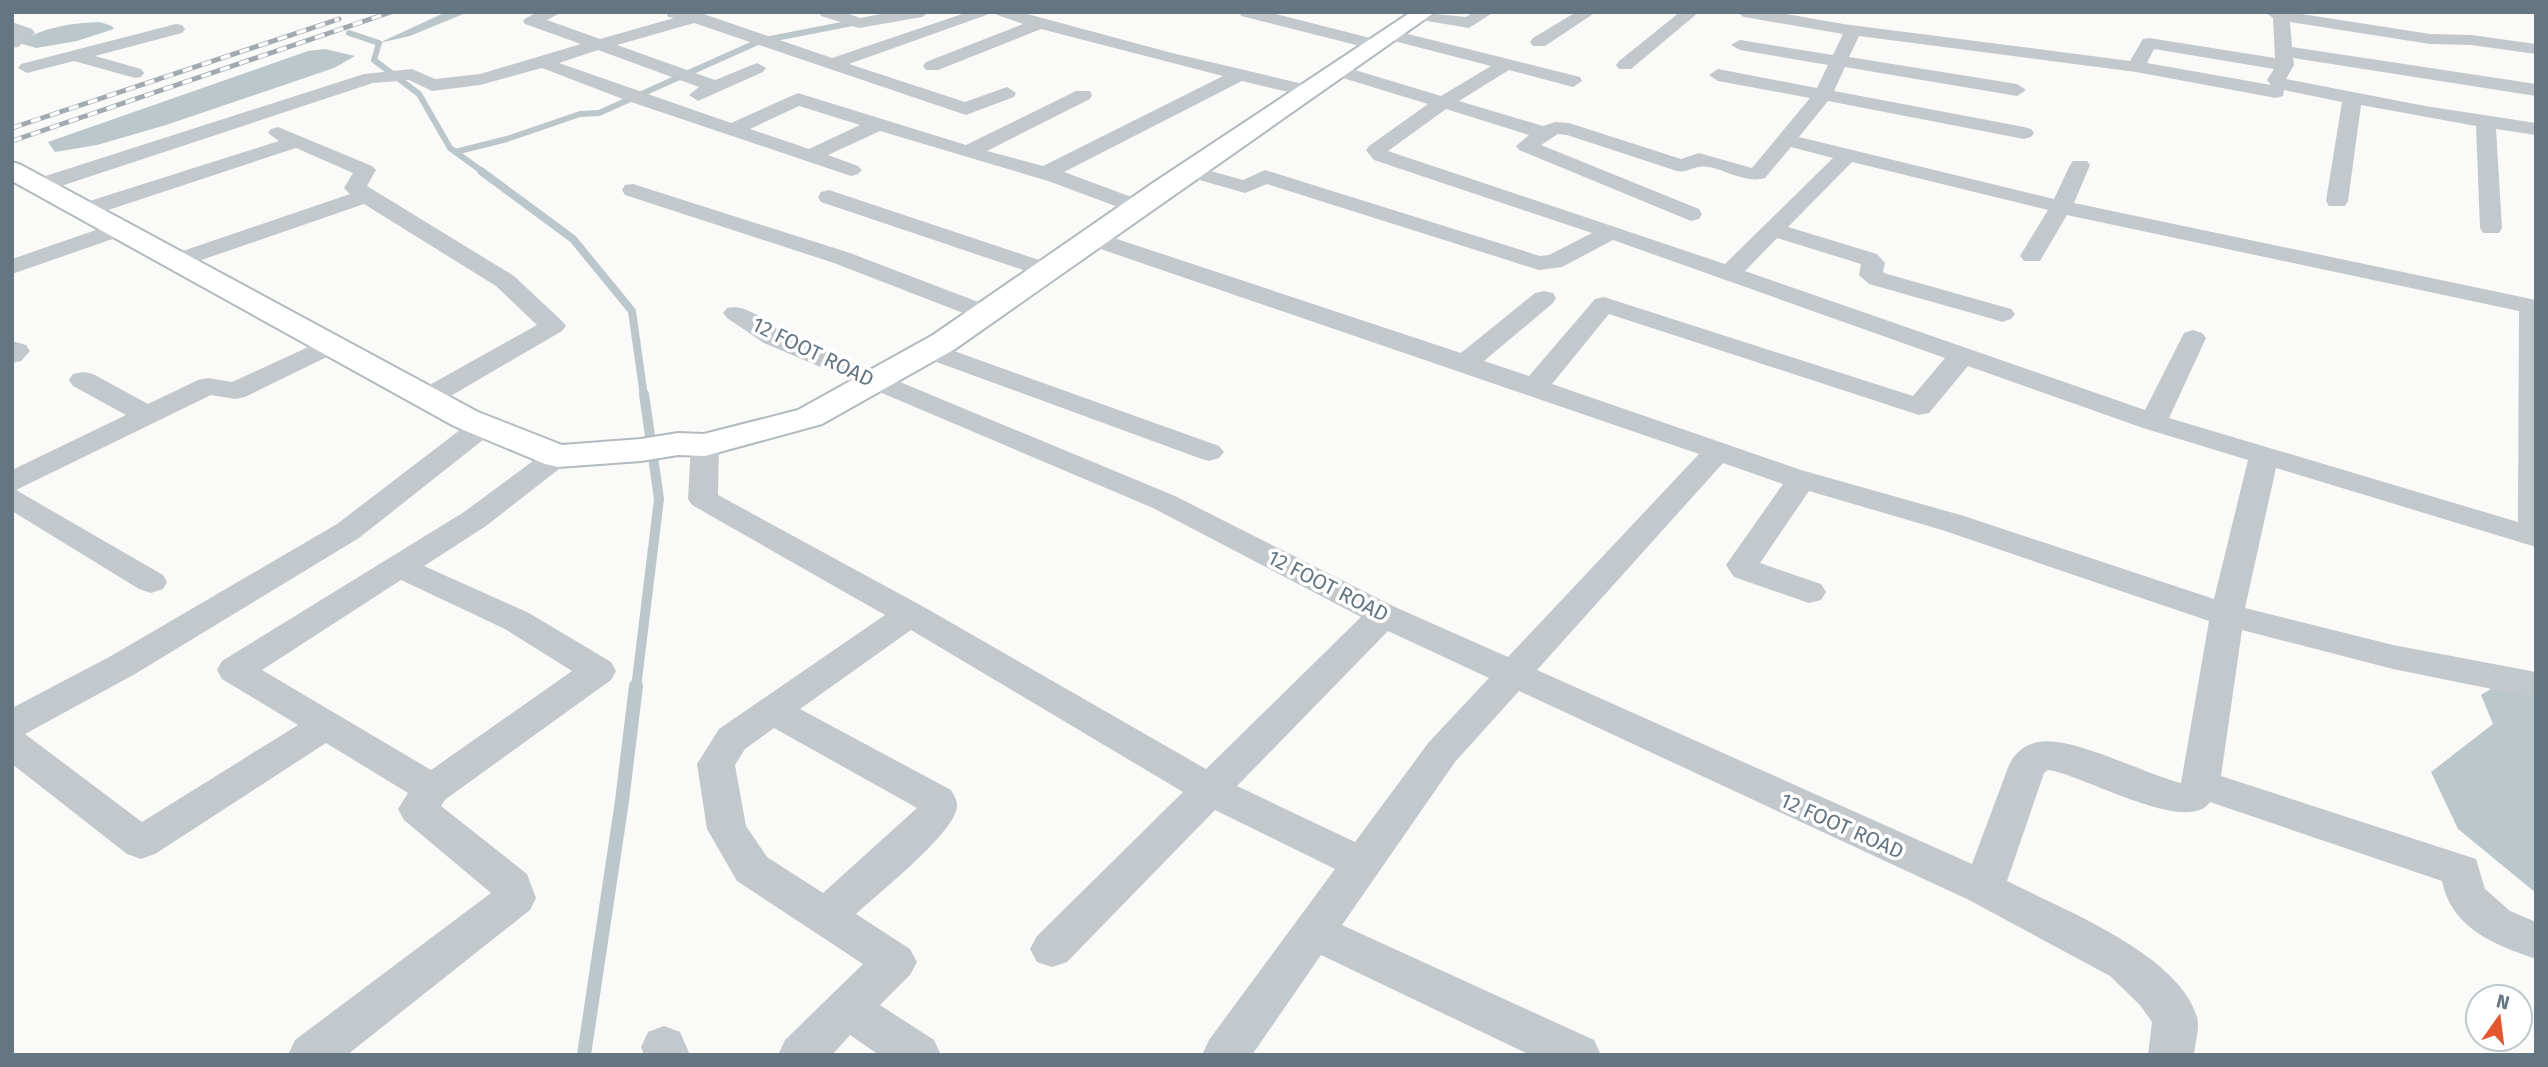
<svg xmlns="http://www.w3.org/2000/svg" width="2548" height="1067" viewBox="0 0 2548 1067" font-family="'Fira Sans',sans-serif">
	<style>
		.water { fill: #bbc7cb }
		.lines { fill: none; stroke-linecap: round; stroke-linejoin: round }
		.stream-far3 { stroke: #bbc7cb; stroke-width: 6 }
		.stream-far2 { stroke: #bbc7cb; stroke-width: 8 }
		.stream-far1 { stroke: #bbc7cb; stroke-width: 10 }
		.stream { stroke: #bbc7cb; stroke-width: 14 }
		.secondary-casing { stroke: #b3babf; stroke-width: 4 }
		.street { fill: #c3c8cc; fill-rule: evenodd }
		.secondary { fill: #fff; fill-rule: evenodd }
		.rail-casing { stroke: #a2aab0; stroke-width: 5 }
		.rail { stroke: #fff; stroke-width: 3.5; stroke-dasharray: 10; stroke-linecap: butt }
		.labels { text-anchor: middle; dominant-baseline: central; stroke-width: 7; stroke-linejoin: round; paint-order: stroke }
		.street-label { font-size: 21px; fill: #657683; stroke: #fff }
	</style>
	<rect width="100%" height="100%" fill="#fafaf8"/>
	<path class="water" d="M446,12H468L410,36L379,43Z
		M100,22L112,26L114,29L77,41L36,48L19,43C43,27 72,23 100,22Z
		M325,49L355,56L334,68L166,125L97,145L55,152L48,142L308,51Z
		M2501,683L2536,693V893L2458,829L2431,772L2493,724L2481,695Z"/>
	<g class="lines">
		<path class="stream-far3" d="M349,33L379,43L374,60L419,94L450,148L483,172
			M455,152L507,139L580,114L599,113L760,41L883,17L885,12"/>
		<path class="stream-far2" d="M481,171L573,239L632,311L644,396"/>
		<path class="stream-far1" d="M636,688L659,499L644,394"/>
		<path class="stream" d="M584,1055L622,801L636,686"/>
		<g class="secondary-casing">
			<path id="secondary" d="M1411,12H1435L955,349L822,424L705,456L678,455L641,461L558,467L545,464L454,426L12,181V162L21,165L478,412L562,445L641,439L678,433L704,434L798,410L933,335L1153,183Z"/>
		</g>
		<path class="street" d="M537,12H562L547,20L600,39L674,18L668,17L666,12L701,13L832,58L968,12H1020L1172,53L1316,87L1318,91L1309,97L1242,81L1064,172L1145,202L1148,207L1145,212L1137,214L1048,181L880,131L828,155L858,166L862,170L858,174L851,176L628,101L542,68L480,85L432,91L409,80L373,83L49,190H33L30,185L33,180L364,74L412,69L435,79L480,74L581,44L525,24L523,20ZM992,13L1023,24L926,62L923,66L926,70H938L1041,29L1223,76L1043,166L987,151L1090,99L1092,95L1090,91H1076L966,145L798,93L731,123L559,63L598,50L699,87L689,95L698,101L763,72L766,68L757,63L715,80L617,45L694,23L966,115L1014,97L1016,93L1007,87L965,102L849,64ZM799,106L860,125L809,149L750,129Z
			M819,12H844L860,18L892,12H930L922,17L859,28L821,16Z
			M1239,12H1268L1382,41L1385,45L1376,50L1241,16Z
			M1415,12L1466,17L1474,12H1494L1469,28L1415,19L1413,15Z
			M1576,12H1596L1545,46H1533L1530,42L1533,38Z
			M1680,12H1699L1631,69H1619L1616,65L1619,61Z
			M1736,12H1775L1843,24L2130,61L2143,39L2149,38L2275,58L2273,18L2265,12H2289L2430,34L2471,35L2536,44V54L2471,45L2430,44L2290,22L2292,47L2536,84V96L2293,58L2294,65L2286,79L2425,106L2536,123V135L2496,129L2502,228L2499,233H2483L2480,228L2476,126L2361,105L2348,201L2345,206H2329L2326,201L2342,102L2284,90L2283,96L2276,98L2136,72L1859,36L1849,57L2017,84L2026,90L2017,96L1845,67L1834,91L2024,127L2031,129L2034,133L2031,137L2024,139L1828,101L1799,137L2054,199L2070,165L2073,161H2087L2090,165L2074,203L2536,300V547L2276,468L2245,608L2393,645L2536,672V698L2393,669L2242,630L2221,776L2476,859L2485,889L2510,911L2536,922V959C2495,945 2451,928 2442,881L2210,802C2187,836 2082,774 2048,770L2044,773L2007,881C2062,909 2179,954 2197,1017C2200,1028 2195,1044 2194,1055H2148L2152,1022L2140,1005L2110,976L1969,900L1519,691L1455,762L1342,925L1594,1040L1601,1055H1530L1321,955L1252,1055H1202L1209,1040L1335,869L1215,810L1067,962L1052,967L1037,962L1030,949L1037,936L1183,792L911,630L800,709L951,790C955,797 959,803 956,811C948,838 879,893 856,914L910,949L917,962L910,975L880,1005L934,1040L941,1055H879L850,1035L832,1055H778L785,1040L863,964L737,881L707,829L697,764L719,729L885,615L692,505L688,499L691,445L695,439L705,436L715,439L719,445L718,495L922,606L1206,769L1361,617L1153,508L764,343L727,318L723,313L727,308C747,303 766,322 782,333L1175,496L1395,607L1508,657L1699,454L1083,243L1079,238L1083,233H1099L1461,353L1535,293L1544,291L1553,293L1556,298L1553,303L1484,361L1529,376L1595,299L1604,297L1913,396L1945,358L1613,240L1562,267L1539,270L1267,184L1245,193L1182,175L1178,171L1182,167L1189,165L1243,180L1265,170L1540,256L1549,255L1592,233L1374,160L1366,150L1369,146L1428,104L1333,75L1330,71L1333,67H1345L1441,96L1491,66L1386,39L1383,35L1386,31L1392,30L1580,77L1582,81L1573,87L1509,70L1459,101L1543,126L1555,122L1569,123L1681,159L1699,153L1752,168L1810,98L1718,81L1709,75L1718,69L1817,88L1828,65L1740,50L1731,45L1740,40L1833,55L1843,34L1744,17ZM2154,49L2274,69L2267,80L2271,85L2147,63ZM1446,109L1529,135L1516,146L1519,150L1691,221L1699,219L1702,214L1699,209L1541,145L1558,134L1567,135L1677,171C1686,173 1690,168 1699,167C1717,163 1741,185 1765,178L1791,147L1833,158L1725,264L1388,151ZM1852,162L2048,210L2020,256L2024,261H2040L2067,215L2519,311L2518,522L2169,418L2206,338L2202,333L2193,330L2184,333L2145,410L1745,271L1777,238L1861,264L1859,275L1869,284L1993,319L2002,322L2011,319L2015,314L2011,309L1887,274L1883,272L1885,263L1877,254L1788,227ZM1609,314L1919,415L1929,413L1968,366L2143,428L2248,460L2214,599L1964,516L1801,470L1552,384ZM1723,463L1783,484L1726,565L1734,577L1809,603L1821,600L1826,592L1821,584L1760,563L1809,491L1942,530L2209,621L2181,783C2144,774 2072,735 2038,742C2024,745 2015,753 2009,765L1972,864L1537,670ZM1388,631L1489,678L1429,742L1355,842L1237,786ZM774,728L917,808L823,893L767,857L746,826L735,765L745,749Z
			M12,22L32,29L35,33L18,47L12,48Z
			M176,24L182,25L185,29L182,33L95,56L141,69L144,73L141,77L135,78L74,61L27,73L18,68L21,64Z
			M278,127L372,166L376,170L367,186L514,276L562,321L566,326L562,331L437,404L427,406L417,404L413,398L417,392L537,325L496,286L364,204L184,266H168L164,261L168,256L350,194L344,188L353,173L296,148L93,215H77L74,210L77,205L279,141L268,133L271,129Z
			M633,184L850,253L994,308L998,313L994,318L985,321L976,318L834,263L625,195L622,190L625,185Z
			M829,190L1054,265L1058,270L1054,275L1046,277L1038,275L821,202L818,197L821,192Z
			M119,222L127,224L130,229L127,234L12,274V259Z
			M330,337L339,339L343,345L339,351L245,397L235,399L211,395L16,490L163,575L167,582L163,589L151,593L139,589L12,511V470L126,415L73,386L69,380L73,374L83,372L93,374L148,404L198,380L208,378L232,382Z
			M12,341L26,345L30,351L21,361L12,363Z
			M929,342L1219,446L1224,452L1219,458L1209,461L1199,458L920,356L916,350L920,344Z
			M483,417L493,420L497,426L493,432L359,538L135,674L25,734L142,822L298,725L222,679L217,670L222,661L464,512L548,450L558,447L568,450L573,456L568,462L486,526L424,566L529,613L611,662L616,671L611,680L446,799L441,806L527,874L536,898L530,910L347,1055H288L295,1040L491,893L404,820L398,809L408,793L326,743L155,854L141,859L127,854L12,764V708L111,656L337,524L473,420ZM401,580L505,629L572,671L431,770L262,670Z
			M664,1026L680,1032L690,1055H644L641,1047L648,1032Z"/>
		<use href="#secondary" class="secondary"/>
		<g class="rail-casing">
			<path id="rail" d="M12,128L339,19
				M12,141L391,12"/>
		</g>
		<use href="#rail" class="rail"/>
	</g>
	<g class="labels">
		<g class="street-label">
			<text transform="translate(813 352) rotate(26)">12 FOOT ROAD</text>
			<text transform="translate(1328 586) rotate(27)">12 FOOT ROAD</text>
			<text transform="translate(1842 826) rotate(24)">12 FOOT ROAD</text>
		</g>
	</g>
	<rect width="2548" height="1067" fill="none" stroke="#657683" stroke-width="28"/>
	<g transform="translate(2499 1018) rotate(14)"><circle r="33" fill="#ffffff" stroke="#c1c8cd" stroke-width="2"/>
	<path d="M0-5L12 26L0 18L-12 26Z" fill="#e4572e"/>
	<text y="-10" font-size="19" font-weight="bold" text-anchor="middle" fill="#657683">N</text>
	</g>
</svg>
